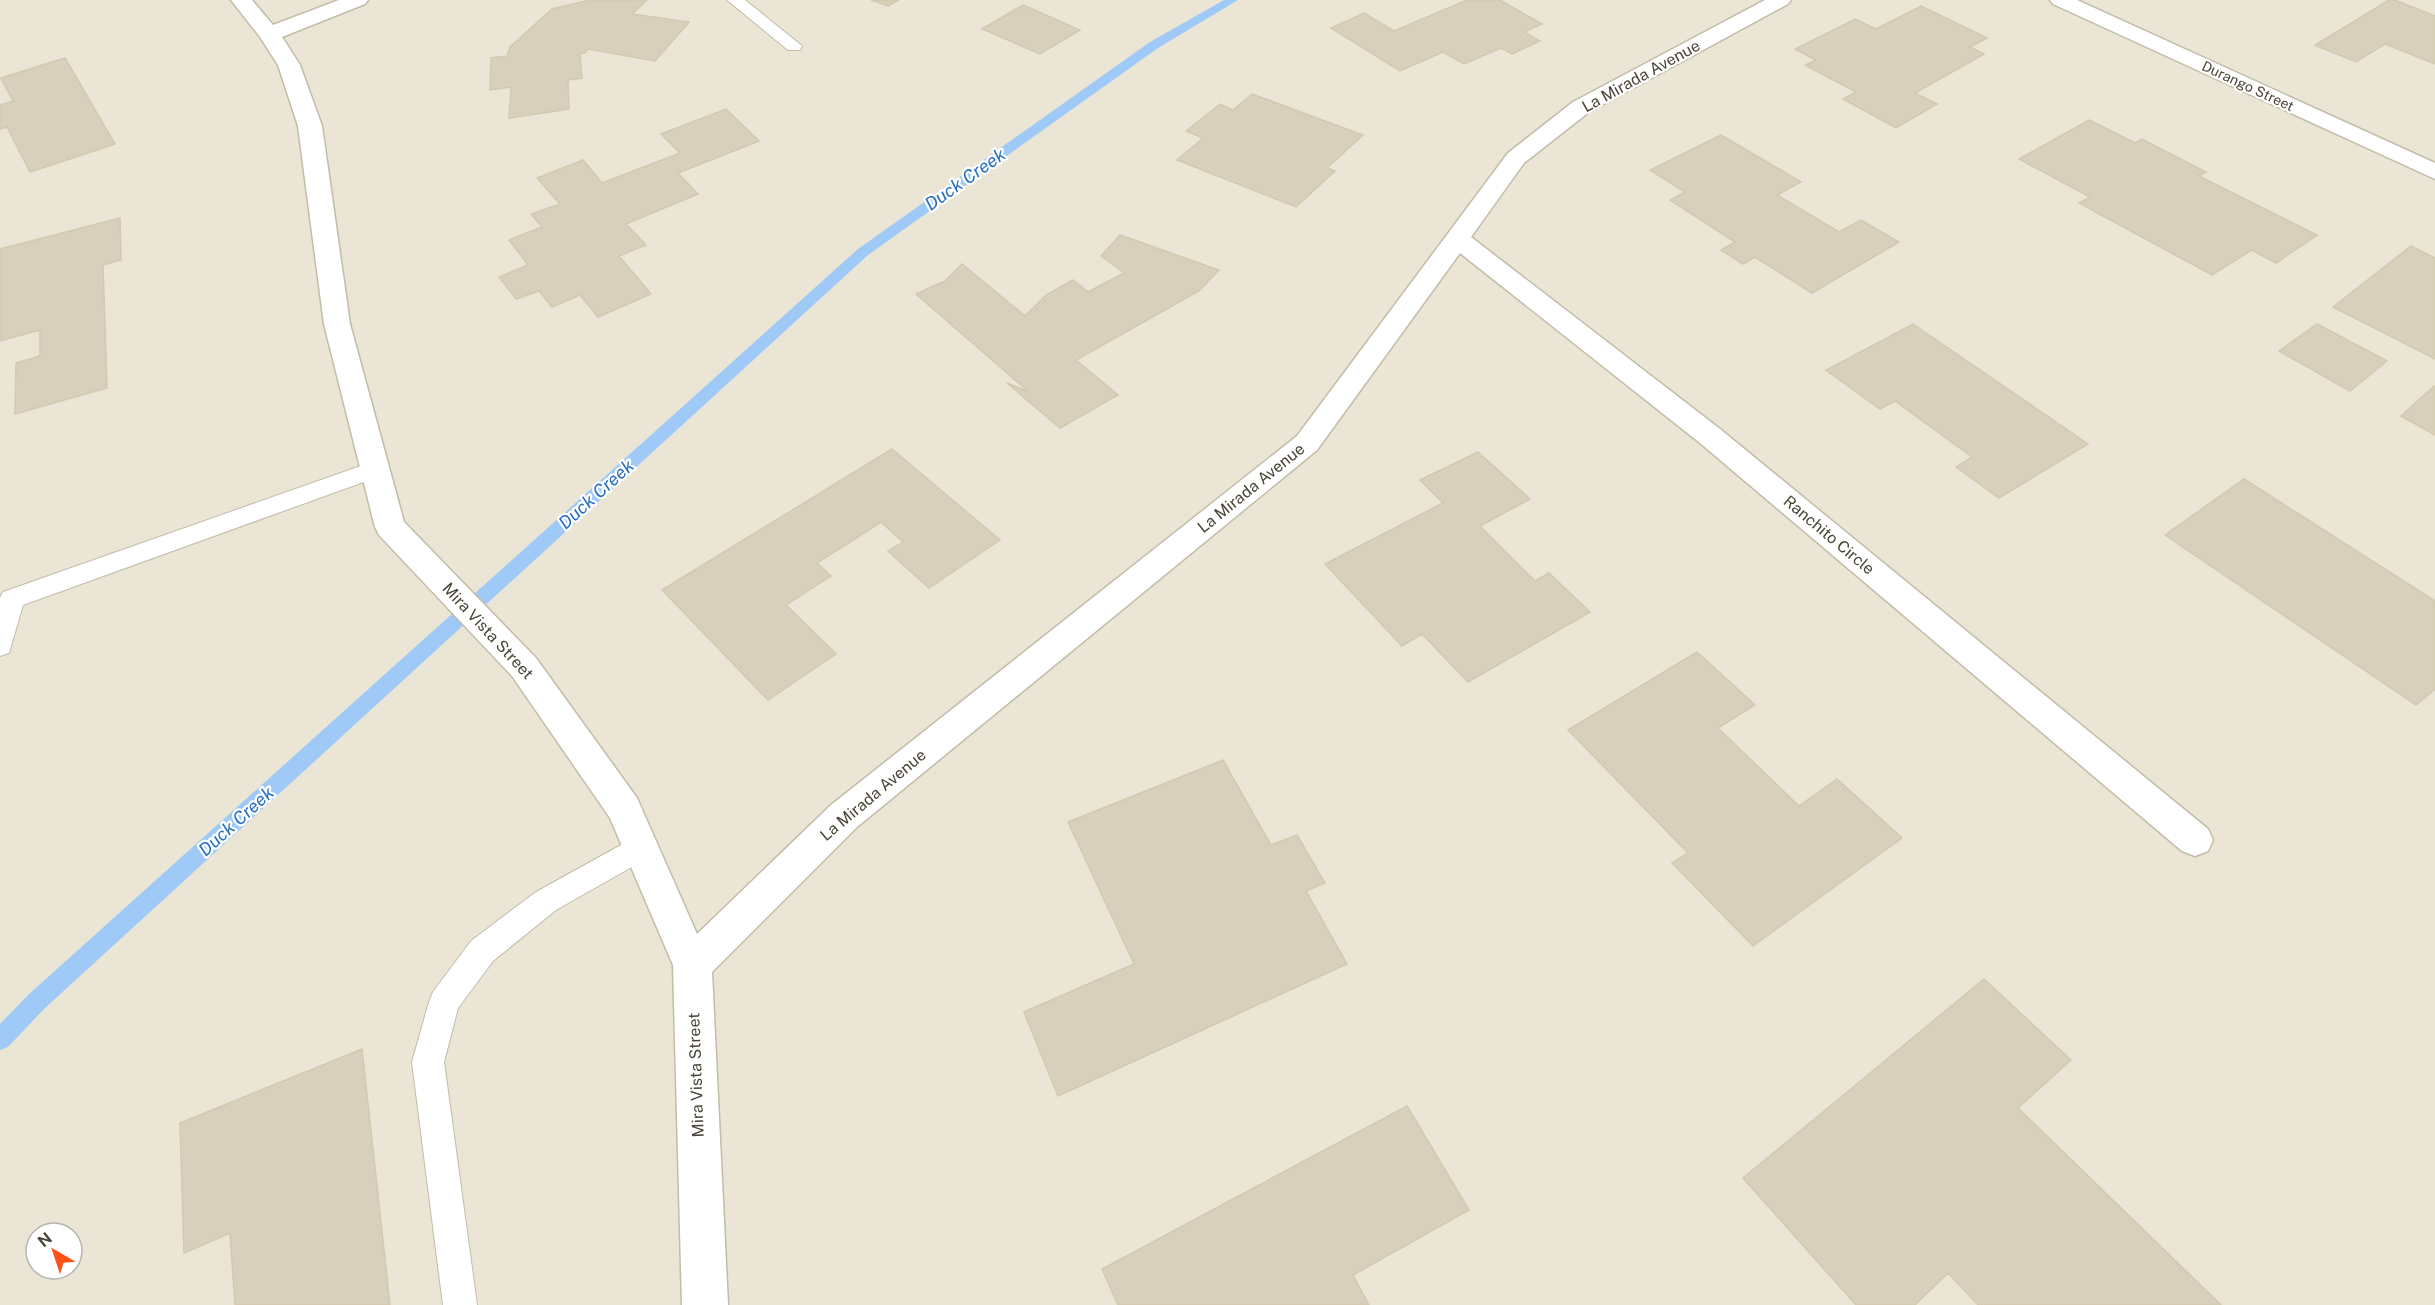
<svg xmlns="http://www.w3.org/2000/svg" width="2435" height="1305" viewBox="0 0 2435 1305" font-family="'Public Sans',sans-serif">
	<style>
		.residential { fill: #eae5d5; fill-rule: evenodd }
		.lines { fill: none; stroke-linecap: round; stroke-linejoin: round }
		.stream { fill: #9fcaf7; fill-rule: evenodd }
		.building { fill: #d8d0bc; stroke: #d3c9ae; stroke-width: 1.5 }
		.service-casing { stroke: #c2bca9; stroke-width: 2 }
		.minor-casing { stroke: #c2bca9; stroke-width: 3 }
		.service { fill: #fff; fill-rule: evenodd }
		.minor { fill: #fff; fill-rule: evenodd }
		.labels { text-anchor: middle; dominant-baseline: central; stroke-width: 4.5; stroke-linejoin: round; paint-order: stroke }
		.far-street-label { font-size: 14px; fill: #494436; stroke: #fff }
		.street-label { font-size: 16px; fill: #494436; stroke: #fff }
		.water-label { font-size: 18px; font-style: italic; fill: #246ec0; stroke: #fff }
	</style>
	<rect width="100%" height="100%" fill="#f5f3e8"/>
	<path class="residential" d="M0,0H2435V1305H0ZM36,1233H72V1269H36Z"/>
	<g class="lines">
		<path class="stream" d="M1224,0H1238L1158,48L868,255L44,1009L8,1047L0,1050V1024L28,995L858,249L1150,42Z"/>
	</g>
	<path class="building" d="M590,0H647L632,14L689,22L655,61L588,49L585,53H580L582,78L568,80L569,109L509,118L511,87L490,90L491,58L507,56L510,47L552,9Z
		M871,0H899L888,6Z
		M1467,0H1500L1542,24L1524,32L1540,41L1512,54L1501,48L1464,64L1443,52L1400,71L1331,28L1364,13L1394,31Z
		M2389,0H2395L2435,16V64L2385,44L2356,62L2315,45Z
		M1023,5L1080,30L1040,54L982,29Z
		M1921,6L1987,38L1970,47L1984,54L1915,93L1937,104L1896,128L1843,99L1856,92L1805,65L1816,60L1795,49L1855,19L1876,29Z
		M65,58L115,144L30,172L7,127L0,129V105L13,101L1,78Z
		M1252,94L1363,135L1327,168L1335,171L1296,207L1177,160L1203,138L1186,131L1220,104L1233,110Z
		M726,109L759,141L678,173L698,194L626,224L646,245L619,256L651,294L598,317L580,295L552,307L539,291L516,299L499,277L528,265L509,240L542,227L531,214L560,204L537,178L583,160L602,183L680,153L661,134Z
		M2089,120L2135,143L2142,139L2206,172L2199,176L2317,235L2276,263L2252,250L2212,275L2079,203L2090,197L2019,159Z
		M1721,135L1801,182L1777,195L1839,232L1861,220L1899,242L1812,293L1755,257L1743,264L1721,250L1735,242L1670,200L1685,192L1650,170Z
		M120,218L121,260L103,265L107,388L15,414L16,363L40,356V330L0,341V249Z
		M1120,235L1219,270L1199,291L1076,360L1118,395L1060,428L1007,383L1029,392L916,294L945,281L962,264L1025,316L1046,295L1073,280L1088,292L1124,273L1101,256Z
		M2411,246L2435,258V359L2333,307Z
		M1913,324L2088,444L1999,498L1956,467L1972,457L1895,401L1880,409L1826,370Z
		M2317,324L2387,361L2350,391L2279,351Z
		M2434,386L2435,387V435L2401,416Z
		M892,449L1000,540L929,588L888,551L903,542L881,522L817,563L831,576L786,605L836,654L768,700L662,590Z
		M1478,452L1530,499L1480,526L1535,581L1549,573L1590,612L1468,682L1422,634L1402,646L1325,564L1443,503L1420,480Z
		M2244,479L2435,601V689L2416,705L2165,535Z
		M1697,652L1755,705L1718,728L1799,806L1837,779L1902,838L1753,946L1672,863L1688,853L1568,730Z
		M1223,760L1271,845L1297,835L1325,883L1306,891L1347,964L1058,1096L1024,1012L1134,964L1068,822Z
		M1984,979L2071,1060L2018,1108L2221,1305H1978L1948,1273L1915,1305H1856L1743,1178Z
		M362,1049L390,1305H235L230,1233L184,1253L180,1123Z
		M1407,1106L1469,1210L1353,1275L1369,1305H1118L1102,1269Z"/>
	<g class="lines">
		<g class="service-casing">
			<path id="service" d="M727,0H745L802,46L800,50H788Z
				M375,461L383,463L386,469L383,475L23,605L9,653L0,656V598L3,592Z
				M641,834L651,838L655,847L651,856L556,910L493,961L458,1008L444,1062L477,1305H443L412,1062L429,1002L433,992L471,941L536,892Z"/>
		</g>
		<g class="minor-casing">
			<path id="minor" d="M231,0H252L273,25L339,0H368L365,4L282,37L300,65L322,126L350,324L404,522L536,658L637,798L697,934L831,805L1297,436L1508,153L1573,102L1765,0H1791L1788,4L1589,112L1524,163L1471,237L1720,429L2208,829L2213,840L2208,851L2195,856L2182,851L1700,443L1460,253L1317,450L857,827L712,972L728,1305H682L673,965L610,818L512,676L379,535L375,527L324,324L298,126L278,65L260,37Z
				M2050,0H2077L2435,163V179L2053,4Z"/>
		</g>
		<use href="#service" class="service"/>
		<use href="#minor" class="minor"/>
	</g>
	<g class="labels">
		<g class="far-street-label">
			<text transform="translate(2248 86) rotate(25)">Durango Street</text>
		</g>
		<g class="street-label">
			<text transform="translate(1641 76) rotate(-29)">La Mirada Avenue</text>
			<text transform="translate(1251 488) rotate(-39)">La Mirada Avenue</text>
			<text transform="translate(1829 535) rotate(40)">Ranchito Circle</text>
			<text transform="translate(488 631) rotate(47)">Mira Vista Street</text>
			<text transform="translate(873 795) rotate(-40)">La Mirada Avenue</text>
			<text transform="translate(696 1075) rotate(-92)">Mira Vista Street</text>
		</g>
		<g class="water-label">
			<text transform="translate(965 179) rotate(-35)">Duck Creek</text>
			<text transform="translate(596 494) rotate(-42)">Duck Creek</text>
			<text transform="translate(236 821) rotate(-42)">Duck Creek</text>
		</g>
	</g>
	<g transform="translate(54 1251) rotate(321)"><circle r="28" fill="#ffffff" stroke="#b6b4af" stroke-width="1.5"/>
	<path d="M0-4.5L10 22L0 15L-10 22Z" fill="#ff5015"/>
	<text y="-9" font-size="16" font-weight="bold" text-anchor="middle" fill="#494436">N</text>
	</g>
</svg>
